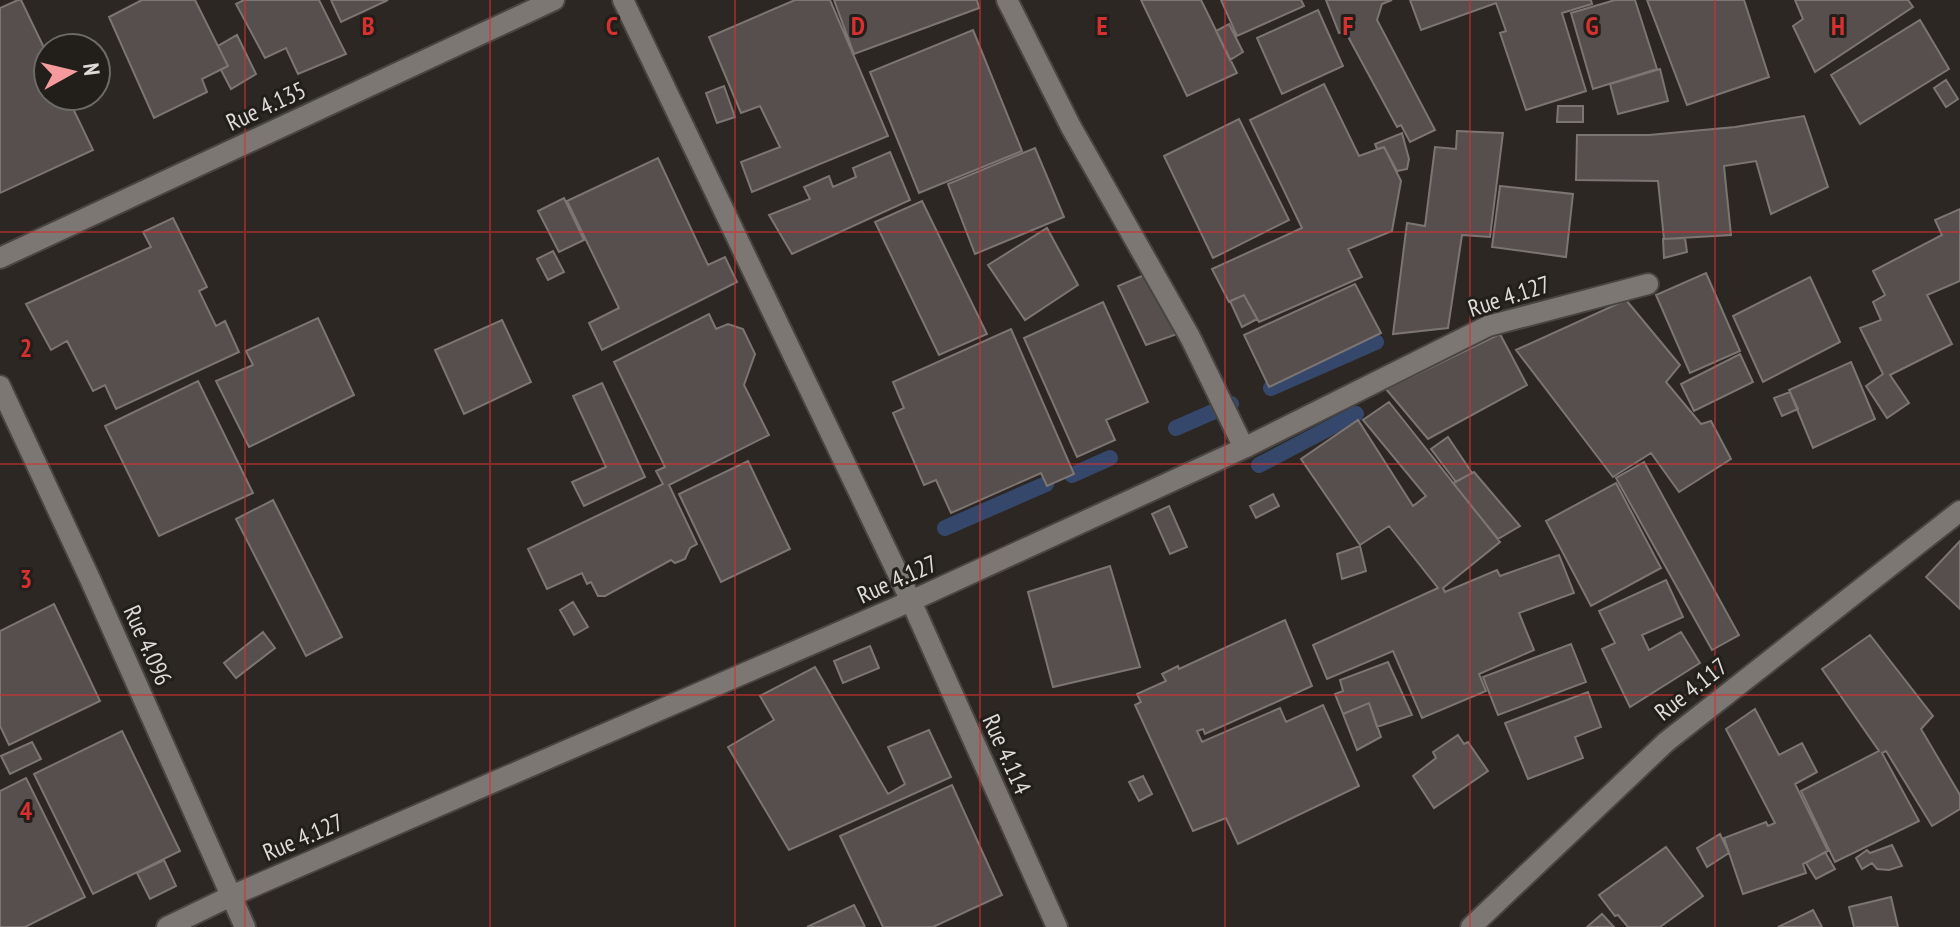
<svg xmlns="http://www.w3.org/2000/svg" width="1960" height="927" viewBox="0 0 1960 927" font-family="'PT Sans Narrow',sans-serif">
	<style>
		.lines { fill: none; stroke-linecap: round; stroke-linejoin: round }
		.stream { stroke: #35476a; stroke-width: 16 }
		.building { fill: #564f4d; stroke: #7c7572; stroke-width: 2 }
		.street-casing { stroke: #494542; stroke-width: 24 }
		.street { stroke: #7c7772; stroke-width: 20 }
		.grid { fill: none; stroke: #d63131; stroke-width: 2; stroke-opacity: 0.55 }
		.labels { text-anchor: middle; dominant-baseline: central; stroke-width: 6; stroke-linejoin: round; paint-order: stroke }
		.street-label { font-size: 24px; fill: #dedbd9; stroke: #221e1a }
		.grid-label { font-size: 26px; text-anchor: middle; font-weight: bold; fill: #d63131; stroke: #221e1a; stroke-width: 6; stroke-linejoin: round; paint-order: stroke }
	</style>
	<rect width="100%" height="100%" fill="#2c2723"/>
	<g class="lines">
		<path class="stream" d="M1271,388L1376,342
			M1176,428L1231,404
			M1259,465L1356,414
			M1072,475L1110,458
			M945,528L1046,484"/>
	</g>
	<path class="building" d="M18,0H21L48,56V96H67L93,150L0,193V8Z
		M142,0H195L228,66L202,79L207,92L154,118L109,17Z
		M244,0H319L346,54L298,74L286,48L265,58L236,4Z
		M331,0H388L341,22Z
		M795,0H830L888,136L752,192L741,162L780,147L760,106L741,113L709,37Z
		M834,0H977L979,8L854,54Z
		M1141,0H1201L1237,73L1187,96Z
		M1221,0H1301L1304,6L1237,36Z
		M1392,0L1382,4L1377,20L1435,130L1410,142L1401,125L1397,127L1345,31L1339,33L1326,0Z
		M1410,0H1591L1592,4L1562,13L1586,91L1526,110L1500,33L1506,31L1496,3L1421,30Z
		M1615,0H1635L1657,69L1593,89L1571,13Z
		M1647,0H1744L1769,77L1687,105Z
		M1795,0H1908L1913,7L1815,72L1793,26L1803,19Z
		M1318,10L1343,66L1282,94L1257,38Z
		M1920,20L1949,69L1860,124L1831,75Z
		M1229,24L1243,52L1230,60L1216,31Z
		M973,30L1022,151L919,193L870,72Z
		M237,35L256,74L231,89L221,70L228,66L218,46Z
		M1660,69L1668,101L1618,114L1610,84Z
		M1946,80L1958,99L1946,107L1934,88Z
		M1324,84L1359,156L1384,147L1401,181L1392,231L1348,249L1362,277L1259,322L1244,295L1229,302L1212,269L1302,228L1250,120Z
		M724,86L735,117L717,123L706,93Z
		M1558,106H1583V122H1557Z
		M1804,116L1828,187L1771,214L1756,161L1724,166L1731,235L1664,239L1658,181L1576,180L1577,135H1649L1735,127Z
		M1239,119L1289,220L1213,258L1164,156Z
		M1457,131L1503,133L1490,237L1462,235L1448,328L1393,334L1407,223L1425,226L1435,147L1456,149Z
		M1402,133L1409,159L1407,169L1397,171L1384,147L1377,149L1375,144Z
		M1035,148L1064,217L975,254L948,184Z
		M890,152L910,200L792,254L769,215L810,199L804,187L829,176L833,187L856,177L853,168Z
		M658,158L708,265L725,257L737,282L602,350L589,323L619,308L567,201Z
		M1500,186L1573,194L1566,257L1492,247Z
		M564,198L584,240L559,252L538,211Z
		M922,201L987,334L939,355L875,222Z
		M1960,209V281L1927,295L1952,344L1890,375L1909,403L1887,418L1866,386L1883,374L1860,328L1881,320L1873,302L1885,295L1873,271L1942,235L1935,220Z
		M173,218L207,287L199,291L216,326L225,321L239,352L116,409L105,385L93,391L67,341L51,350L26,304L151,247L143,232Z
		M1047,228L1078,285L1025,320L988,265Z
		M1685,238L1687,252L1664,258L1663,239Z
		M553,251L564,272L548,280L537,259Z
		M1149,273L1183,332L1146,345L1118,286Z
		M1706,273L1740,351L1690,373L1656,295Z
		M1810,277L1840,342L1763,382L1733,316Z
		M1355,284L1381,333L1269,387L1244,335Z
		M1244,295L1257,319L1242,327L1230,301Z
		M1626,300L1680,365L1666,382L1701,424L1711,421L1731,459L1679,492L1651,453L1613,477L1516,350Z
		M1103,302L1148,402L1106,420L1115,440L1077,457L1024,338Z
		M709,314L716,329L728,324L743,329L755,354L744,385L769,435L669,485L697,544L690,548L685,559L675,563L671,560L605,596H598L591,582L587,584L582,573L547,589L528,549L663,484L656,471L665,467L614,362Z
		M318,318L354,395L249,447L216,381L253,365L246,351Z
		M502,320L531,382L464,414L435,350Z
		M1011,329L1074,474L1047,486L1041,473L951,513L936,480L924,485L893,413L904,408L893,382Z
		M1500,334L1527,385L1428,439L1386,389Z
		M1740,354L1753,382L1694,411L1681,384Z
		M1851,362L1875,419L1813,448L1789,390Z
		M198,381L253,493L159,536L105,426Z
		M602,383L645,477L584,506L572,482L606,467L573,396Z
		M1790,392L1798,409L1782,416L1774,398Z
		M1389,402L1500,542L1443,588L1445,592L1497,570L1500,576L1559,555L1574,593L1519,613L1534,650L1479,674L1486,691L1422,718L1393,651L1327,679L1313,645L1438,588L1389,526L1360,545L1301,459L1358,420L1413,506L1426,496L1363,420Z
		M1448,437L1472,473L1456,482L1431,449Z
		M748,461L790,549L721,582L679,494Z
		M1644,462L1739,635L1712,650L1616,478Z
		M1474,472L1520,526L1498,539L1453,483Z
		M1616,483L1661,568L1591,606L1546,521Z
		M1273,494L1279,506L1256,518L1250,506Z
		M273,500L342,637L306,656L236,519Z
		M1169,506L1187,547L1170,554L1152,514Z
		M1960,541V609L1926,577Z
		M1360,546L1366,571L1342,579L1337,554Z
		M1110,566L1140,667L1053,687L1028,592Z
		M1666,580L1683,617L1642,635L1649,650L1681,632L1700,663L1630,707L1602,649L1615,643L1599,611Z
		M573,602L588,627L574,635L560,610Z
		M54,604L100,701L9,745L0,726V631Z
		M1285,620L1312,686L1205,734L1203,729L1197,731L1202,742L1280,708L1286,722L1323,705L1359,786L1238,844L1226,818L1193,831L1135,705L1141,702L1137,694L1166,681L1162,674L1178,666L1179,669Z
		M263,632L275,648L236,678L224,663Z
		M1870,635L1933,716L1921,729L1960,795V809L1932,826L1886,751L1882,753L1919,821L1835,862L1801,791L1879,751L1822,669Z
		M1571,644L1586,682L1498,715L1483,677Z
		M870,646L879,668L843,683L834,661Z
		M1388,662L1412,715L1377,727L1369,703L1343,714L1335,694L1343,691L1340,680Z
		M815,667L888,794L905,784L888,747L929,730L951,777L789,850L728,747L774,720L760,696Z
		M1588,692L1601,727L1575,737L1583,758L1528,779L1505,723Z
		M1369,703L1381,737L1357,750L1343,714Z
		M1755,709L1779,755L1802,743L1817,772L1795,784L1828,851L1803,864L1806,873L1743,894L1724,838L1766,822L1768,826L1775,823L1726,729Z
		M122,731L180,851L93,894L34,774Z
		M1458,735L1464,744L1468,742L1488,771L1434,808L1413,776L1436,758L1433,752Z
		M32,742L41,759L10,774L1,756Z
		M1143,776L1152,794L1139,801L1129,782Z
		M26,778L85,897L25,927H0V791Z
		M952,785L1002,895L933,927H883L840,836Z
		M1720,834L1729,853L1707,867L1697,848Z
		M1892,845L1902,866L1889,870L1877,869L1872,863L1862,869L1856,858L1867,850L1870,853Z
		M1666,847L1703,896L1660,927H1628L1618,915L1615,916L1599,895Z
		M1825,852L1835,869L1816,879L1806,863Z
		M164,860L176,886L150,899L137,873Z
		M1891,897L1898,927H1854L1849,907Z
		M854,905L865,927H807Z
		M1813,910L1822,927H1778Z
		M1602,914L1614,927H1587Z"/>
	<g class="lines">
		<g class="street-casing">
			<path id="street" d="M623,0L911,601L1057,927
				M1007,0L1071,127L1190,337L1244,448
				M0,258L554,0
				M0,386L90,579L245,927
				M167,927L231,896L911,601L1244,448L1488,326L1648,284
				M1471,927L1666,742L1960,511"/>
		</g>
		<use href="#street" class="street"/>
	</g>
	<path class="grid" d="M245,0V927M490,0V927M735,0V927M980,0V927M1225,0V927M1470,0V927M1715,0V927M0,232H1960M0,464H1960M0,695H1960"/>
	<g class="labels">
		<g class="street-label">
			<text transform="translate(266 106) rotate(-25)">Rue 4.135</text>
			<text transform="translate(1509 296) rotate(-18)">Rue 4.127</text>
			<text transform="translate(897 579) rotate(-24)">Rue 4.127</text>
			<text transform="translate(148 645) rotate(66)">Rue 4.096</text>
			<text transform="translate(1691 689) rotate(-38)">Rue 4.117</text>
			<text transform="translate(1007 754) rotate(66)">Rue 4.114</text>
			<text transform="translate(303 837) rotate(-23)">Rue 4.127</text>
		</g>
	</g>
	<g class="grid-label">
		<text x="368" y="35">B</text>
		<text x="612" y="35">C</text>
		<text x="858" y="35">D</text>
		<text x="1102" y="35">E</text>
		<text x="1348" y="35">F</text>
		<text x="1592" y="35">G</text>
		<text x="1838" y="35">H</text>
		<text x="26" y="357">2</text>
		<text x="26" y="588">3</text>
		<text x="26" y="820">4</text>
	</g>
	<g transform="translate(72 72) rotate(82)"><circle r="38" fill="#221e1a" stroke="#6d6a66" stroke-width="2"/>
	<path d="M0-6L14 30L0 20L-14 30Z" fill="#f59b9d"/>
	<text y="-12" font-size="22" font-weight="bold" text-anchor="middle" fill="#dedbd9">N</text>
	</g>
</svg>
